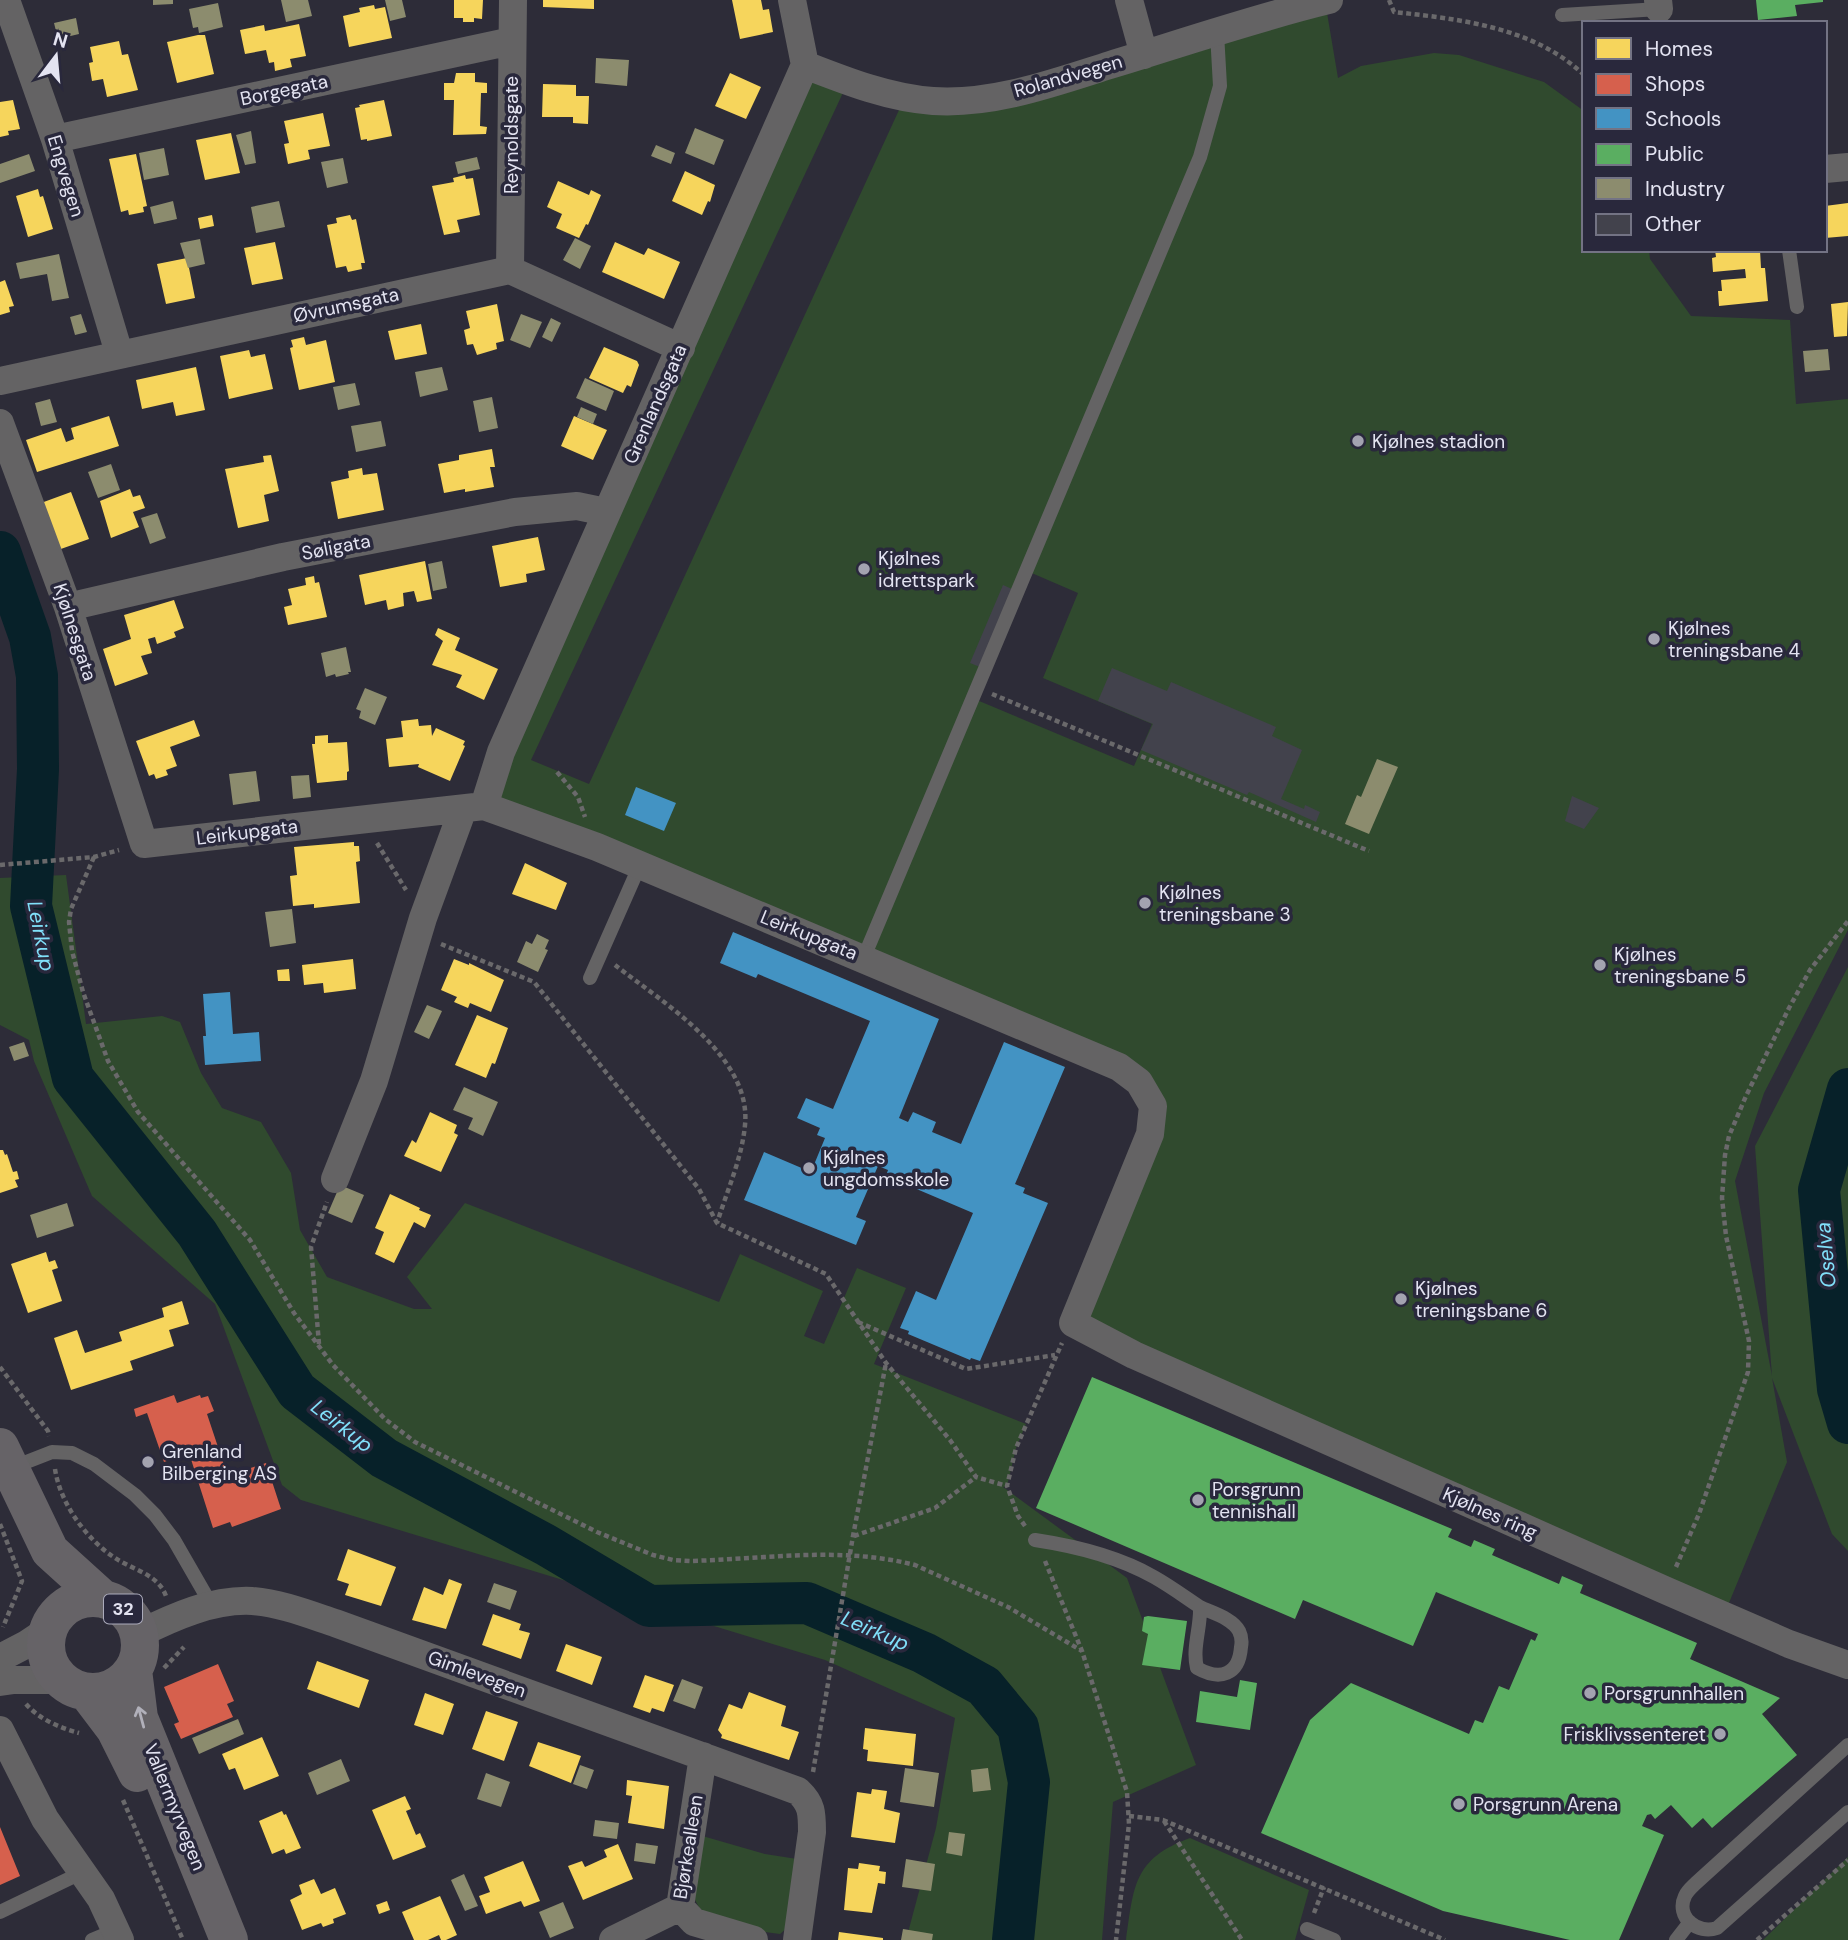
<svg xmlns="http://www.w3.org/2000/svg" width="1848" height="1940" viewBox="0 0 1848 1940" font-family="'DM Sans',sans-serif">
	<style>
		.green { fill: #304a2e; fill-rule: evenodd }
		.homes { fill: #f6d55c }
		.shops { fill: #d6604d }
		.schools { fill: #4393c3 }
		.public { fill: #5aae61 }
		.industry { fill: #8c8c6e }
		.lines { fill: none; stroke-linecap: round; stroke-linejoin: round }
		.river { stroke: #072129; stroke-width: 42 }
		.building { fill: #42424c }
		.path { stroke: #6a696b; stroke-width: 4.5; stroke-dasharray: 5 3.5; stroke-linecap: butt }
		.lane { stroke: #646364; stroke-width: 14 }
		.street { stroke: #646364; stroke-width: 28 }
		.primary { stroke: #666367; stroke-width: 38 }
		.oneway { stroke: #b1b0ba }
		.poi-dot { fill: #a3a3b0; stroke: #29283c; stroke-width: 2.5 }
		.labels { text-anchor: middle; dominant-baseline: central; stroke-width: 7; stroke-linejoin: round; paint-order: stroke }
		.shield { fill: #29283c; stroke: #ababbb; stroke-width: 2 }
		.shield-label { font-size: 18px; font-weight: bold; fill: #e3e3f1 }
		.street-label { font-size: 19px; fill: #e3e3f1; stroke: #29283c }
		.poi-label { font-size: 19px; fill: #e3e3f1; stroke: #29283c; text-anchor: start }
		.water-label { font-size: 21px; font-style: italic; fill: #81e0fa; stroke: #29283c }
	</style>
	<rect width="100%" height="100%" fill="#2d2c38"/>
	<path class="green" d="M1325,1L1338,78L1361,66L1434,53L1459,55L1544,82L1584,111V250H1649L1650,259L1691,316L1790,320L1796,404L1848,399V930L1764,1093L1735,1181L1772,1376L1755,1146L1848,967V1551L1832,1534L1772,1378L1787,1462L1724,1615L1073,1323L1150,1134L1139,1082L484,806L805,65L848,82L531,760L589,784L905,97L979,100ZM1027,571L1078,593L1043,678L1152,724L1134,766L972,698Z
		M66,875L86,1024L162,1016L180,1022L201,1073L222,1108L261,1122L291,1173L300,1230L327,1277L414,1309H432L407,1277L465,1203L719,1302L740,1254L823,1291L804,1336L824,1344L857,1268L906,1288L874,1364L1026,1424L1016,1448L1007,1486L1003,1487L1127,1578L1196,1765L1113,1802L1102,1940H906L936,1828L955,1718L825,1660L301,1500L282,1485L215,1304L92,1196L34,1061L29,1040L0,1025V878Z
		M699,1835L765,1854L797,1859L788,1927L780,1934L765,1932L702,1913L693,1896Z
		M1190,1838L1309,1890L1295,1940H1126C1134,1886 1133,1859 1190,1838Z
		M1848,1857V1940H1763Z"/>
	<path class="homes" d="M454,0H483L482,19L474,18V22H463V18H454Z
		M543,0H594V9L543,7Z
		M732,0H761L763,10L769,9L773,32L740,39Z
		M374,5L375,9L385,7L392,38L349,47L343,16L360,12L359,8Z
		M299,24L306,56L290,59L292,67L275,71L274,62L269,63L266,50L245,54L240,30L264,25L265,31Z
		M198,35H205L214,74L177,83L167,42Z
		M119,41L122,55L128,54L138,90L107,97L103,79L92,81L89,63L93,62L90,47Z
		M456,73H475V82L487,83V93H481L480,126L487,127L486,134L453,135L454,100H444V83H454Z
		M730,73L761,87L746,119L715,106Z
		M543,84L576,85V96H589L588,124L573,123V117H542Z
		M13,100L20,129L8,131L9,135L0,137V102Z
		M384,100L392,136L367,141V139L361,140L355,108L360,107L359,105Z
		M323,113L330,146L308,150L310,159L288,164L284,144L289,143L284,121Z
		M231,133L240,173L205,180L196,140Z
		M136,154L147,206L143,207L144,212L129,215L128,210L121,212L109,159Z
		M685,171L715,185L710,202L708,201L702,215L672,201Z
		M465,175L466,179L473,178L480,215L457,220L460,232L444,235L432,186L454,182L453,178Z
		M558,181L589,195L591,190L601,195L588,225L586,224L579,238L556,228L562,214L547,207Z
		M38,189L40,197L43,196L53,229L28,237L16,196Z
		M1848,203V236L1825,238V206Z
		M212,215L214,226L200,229L198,218Z
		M350,215L352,220L356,219L365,263H361L362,269L348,272L346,266L336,268L327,225L337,223L336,218Z
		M275,242L283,279L252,285L244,248Z
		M615,242L644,255L648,248L680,262L664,299L602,272Z
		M1715,250H1760L1761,268H1765L1768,301L1719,306L1718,291H1722L1721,280L1746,278L1745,269L1713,272L1712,258L1716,257Z
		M187,258L195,298L166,304L157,264Z
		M5,280L14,306L9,307L10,312L0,315V282Z
		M1848,302L1847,336L1834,337L1831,304Z
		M497,304L504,341L496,343L497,349L477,355L473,344L467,345L464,330L470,328L466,311Z
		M421,324L427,354L395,360L388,331Z
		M304,337L306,345L326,340L335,382L299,390L290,348L293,347L291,340Z
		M604,347L637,361L639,365L631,387L627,385L623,393L589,378Z
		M249,350L251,357L265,354L273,389L229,399L220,356Z
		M196,367L205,410L176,416L173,402L142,409L136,380Z
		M109,416L119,446L37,472L26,440L61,428L66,442L74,439L71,428Z
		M574,416L607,430L593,460L561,446Z
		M492,449L495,467H490L494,487L465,492V489L444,493L438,464L459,460V455Z
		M271,455L279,491L264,495L269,521L238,528L225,469L264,462L263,456Z
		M362,468L363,475L377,473L384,510L338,519L331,482L349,478L348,471Z
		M130,489L133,497L140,495L145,508L133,512L139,527L111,538L100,501Z
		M71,492L89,539L58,550L41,503Z
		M538,537L545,570L526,574L527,582L500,587L492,546Z
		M425,561L432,599L417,602L414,591L403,593L404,606L388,610L386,600L365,605L359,575Z
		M314,576L315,583L319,582L327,617L288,625L284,607L292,605L288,589L306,585L305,578Z
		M174,600L184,628L174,632L176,637L157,644L155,637L148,639L152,653L141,656L148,674L115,686L103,649L131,639L124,615Z
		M438,628L460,638L455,650L498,669L484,700L456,687L462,675L432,665L443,641L435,635Z
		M418,719L419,726L431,725L432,736L436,728L465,741L463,745L465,746L450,781L418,767L419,764L389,767L386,739L403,737L401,721Z
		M194,720L200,736L170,747L177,766L166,770L168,775L156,779L154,774L149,776L136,741Z
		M328,735V743L347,742L349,771L347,772V780L317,783L312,744H315V736Z
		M354,842V846H359L360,861L356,862L360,903L314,908V904L293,906L290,876L297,875L294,847Z
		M525,863L567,883L556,910L512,894Z
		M353,959L356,989L324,993L323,983L304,985L302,965Z
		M454,959L469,965V963L504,980L491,1012L470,1003L468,1008L454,1002L457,997L441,990Z
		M289,969L290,981H278L277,970Z
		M477,1015L508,1028L495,1064L492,1063L486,1078L455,1065Z
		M430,1112L457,1125L454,1133L458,1135L441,1172L404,1156L412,1140L416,1143Z
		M0,1150H3L5,1155L7,1154L13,1172L17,1171L19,1179L15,1180L18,1187L0,1193Z
		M390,1194L420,1208L419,1210L431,1215L425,1228L414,1222L394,1263L375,1254L384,1232L375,1228Z
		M46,1252L49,1262L55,1260L58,1268L52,1270L62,1301L28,1313L11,1264Z
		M182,1301L189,1324L169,1330L174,1346L130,1361L133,1370L71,1390L54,1338L77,1330L85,1353L122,1341L119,1332L164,1317L162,1308Z
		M348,1549L396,1567L381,1606L345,1595L349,1584L337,1580Z
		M449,1579L462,1584L446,1629L412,1620L424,1587L443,1595Z
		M493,1614L521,1624L519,1630L530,1633L521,1659L482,1645Z
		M566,1644L602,1657L592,1685L556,1671Z
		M317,1661L369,1680L359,1708L307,1689Z
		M645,1675L674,1685L664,1712L652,1708L650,1713L633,1707Z
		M749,1692L786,1706L781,1726L799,1732L789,1760L721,1738L722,1735L718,1730L729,1704L742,1709Z
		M425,1693L454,1704L443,1735L414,1725Z
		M486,1711L518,1722L504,1761L472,1749Z
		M865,1728L916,1734L913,1766L867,1761L868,1750L863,1749Z
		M262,1737L279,1776L244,1790L235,1768L229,1770L222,1754Z
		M538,1742L581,1756L571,1783L529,1766Z
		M627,1780L669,1786L664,1829L628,1823L632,1796L626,1795Z
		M872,1789L887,1791L884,1809L900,1813L895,1843L851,1837L857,1792L871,1794Z
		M405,1796L411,1809L406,1811L416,1835L420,1833L426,1847L393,1860L372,1810Z
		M282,1811L284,1815L286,1814L301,1848L286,1854L284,1849L272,1854L259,1821Z
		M618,1844L633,1879L583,1900L568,1866L582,1861L585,1867L607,1857L604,1850Z
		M523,1861L540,1901L524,1907L521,1901L486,1914L479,1896L490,1892L484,1877Z
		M859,1863L880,1866L879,1871L886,1872L885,1884L878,1883L872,1913L844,1910L848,1868L858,1869Z
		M314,1879L321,1894L335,1888L346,1914L333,1919L334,1923L323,1927L321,1923L302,1930L290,1900L302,1894L299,1885Z
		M440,1896L457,1935L446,1940H441L439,1935L428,1940H414L402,1912Z
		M387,1901L390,1910L379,1914L376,1905Z
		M839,1932L883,1938V1940H838Z"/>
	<path class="shops" d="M174,1395L177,1403L200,1395L201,1398L208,1396L214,1411L207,1414L229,1480L234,1478L232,1474L266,1463L281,1509L232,1527L230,1522L213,1528L189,1453L164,1462L147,1413L136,1417L134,1409Z
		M218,1664L234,1701L227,1704L233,1717L181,1739L174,1724L179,1722L164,1687Z
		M0,1827L20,1876L0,1885Z"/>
	<path class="schools" d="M636,787L676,803L664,831L625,815Z
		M733,932L939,1019L899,1118L908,1122L913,1112L936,1122L932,1132L961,1144L1004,1042L1065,1067L1015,1184L1025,1188L1023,1193L1048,1203L980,1361L971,1358L970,1360L908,1334L909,1331L900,1328L916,1291L936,1300L973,1213L886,1176L888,1170L878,1166L856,1217L866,1221L856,1245L744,1200L764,1152L811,1172L825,1138L817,1135L820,1128L797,1118L806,1098L833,1109L870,1021L758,974L756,978L720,963Z
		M230,992L233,1034L259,1032L261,1061L205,1065L203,1036H206L203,994Z"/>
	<path class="public" d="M1756,0H1823V2L1795,5L1797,16L1758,20Z
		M1092,1377L1452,1529L1448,1537L1471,1547L1474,1540L1495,1549L1492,1555L1559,1584L1562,1576L1583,1585L1580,1593L1697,1643L1690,1659L1780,1698L1762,1714L1797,1755L1712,1828L1703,1818L1692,1828L1671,1805L1655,1819L1651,1814L1647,1815L1642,1826L1664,1835L1619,1940H1570L1443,1911L1261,1833L1310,1720L1351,1683L1469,1734L1475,1720L1483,1723L1499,1686L1509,1690L1531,1639L1535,1641L1538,1634L1436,1592L1413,1646L1303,1600L1295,1619L1036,1508Z
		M1148,1616L1187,1621L1180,1670L1142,1665L1148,1634L1142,1631L1144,1617Z
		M1240,1680L1257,1683L1250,1730L1196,1722L1200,1691L1237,1697Z"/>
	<path class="industry" d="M153,0H173V4L153,5Z
		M281,0H308L312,16L286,22Z
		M385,0H402L406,17L390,21Z
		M218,3L223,27L199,33L198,27L193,28L189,9Z
		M76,18L79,34L58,39L54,23Z
		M596,58L629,60L627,86L595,83Z
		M695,128L724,140L714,165L685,153Z
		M251,131L256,163L245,165L236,135Z
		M656,145L675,153L671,164L651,156Z
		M164,148L169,175L144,180L139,153Z
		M29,154L35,171L0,183V164Z
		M477,157L480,169L458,174L455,162Z
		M343,158L348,183L327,188L321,162Z
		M173,201L177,219L154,224L150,207Z
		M279,201L285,227L256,233L251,207Z
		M575,238L591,246L580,269L563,260Z
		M200,239L205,264L188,268L180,243Z
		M59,254L69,298L52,301L47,274L20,279L16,263Z
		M81,314L87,332L75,335L70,317Z
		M521,314L542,322L530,348L510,340Z
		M551,318L561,323L552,342L542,337Z
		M1828,349L1830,370L1805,372L1803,351Z
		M442,367L448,390L420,397L415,372Z
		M585,378L614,391L606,411L576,398Z
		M355,383L360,405L338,410L333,387Z
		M492,397L498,428L479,432L473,401Z
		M50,399L57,422L41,426L35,403Z
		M581,407L597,414L593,424L577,417Z
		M381,421L386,446L356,452L351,426Z
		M111,464L120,490L98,498L88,472Z
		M157,513L166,538L150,544L141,518Z
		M442,561L447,588L433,591L428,564Z
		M346,647L351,672H348L349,674L336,677L335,674L326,677L321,653Z
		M365,688L387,697L375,725L359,718L361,711L356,709Z
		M1377,759L1398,767L1369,834L1345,824L1357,795L1361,797Z
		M256,771L260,801L233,805L229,774Z
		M309,775L311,797L293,799L291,776Z
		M292,909L296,943L270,947L265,912Z
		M537,934L549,940L545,949L548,950L538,972L517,962L526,941L532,944Z
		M427,1005L442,1011L429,1039L414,1032Z
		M24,1042L29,1056L14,1061L9,1047Z
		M464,1087L498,1102L483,1136L468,1129L473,1118L453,1110Z
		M340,1185L364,1195L352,1223L328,1213Z
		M67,1203L74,1226L37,1238L30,1215Z
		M494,1583L517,1591L510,1610L487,1602Z
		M682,1679L703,1687L695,1709L673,1701Z
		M238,1719L244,1734L199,1754L192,1738Z
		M341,1759L350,1781L317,1795L308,1773Z
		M580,1765L594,1770L587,1789L573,1784Z
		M905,1768L939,1773L934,1807L900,1802Z
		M988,1768L991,1790L973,1792L971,1770Z
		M486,1773L510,1782L501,1807L477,1799Z
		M595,1820L619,1823L617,1839L593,1836Z
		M949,1832L965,1834L962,1856L946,1853Z
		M636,1843L658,1846L655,1864L634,1861Z
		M906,1859L935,1864L931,1891L902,1887Z
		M464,1874L478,1906L465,1911L451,1880Z
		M563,1902L574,1928L550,1938L539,1912Z
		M903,1929L933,1934L932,1940H901Z"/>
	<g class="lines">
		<path class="river" d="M0,552L30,637L37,676L38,769L31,906L73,1078L197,1233L297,1391L384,1458L546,1545L649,1606L807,1603L924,1653L984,1686L1018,1727L1029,1782L1013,1940
			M1848,1089L1819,1190L1838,1389L1848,1423"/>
	</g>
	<path class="building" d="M1003,585L1012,589L980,667L970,663Z
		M1112,668L1167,691L1171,682L1276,727L1272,736L1302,750L1281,799L1304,809L1305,805L1320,812L1316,822L1249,792L1247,795L1141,750L1153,724L1098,701Z
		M1572,796L1599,808L1584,829L1565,821Z"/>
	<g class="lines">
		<path class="path" d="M1389,0L1394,12C1459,19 1534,27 1584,75
			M992,694L1369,851
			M557,772L578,797L585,817
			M377,843L406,890
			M94,857L71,909L69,922L72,951L83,992L108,1061L138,1112L250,1240L294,1313L333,1365L385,1419L415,1442L597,1532L653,1555L673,1560L690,1561C765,1559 841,1546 915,1565L1008,1607L1082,1651
			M0,865L94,857L119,850
			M441,944L534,982L699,1189L717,1223L826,1274L886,1363L950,1440L976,1477L1007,1486
			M615,965C662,1002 752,1056 745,1125C742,1158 727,1191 717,1223
			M858,1322L966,1369L1055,1355
			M319,1344L311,1247L327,1202
			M0,1367L48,1431L49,1436
			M55,1469C60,1503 86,1539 115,1558C133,1570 158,1574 166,1596
			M0,1524L22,1581L3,1627
			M1025,1526L1018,1516L1007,1486L1016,1448L1062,1343
			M854,1536L935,1508L976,1477
			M1045,1561L1082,1651L1127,1792L1129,1824L1116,1940
			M1676,1567L1699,1514L1748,1372L1749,1341L1726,1236L1722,1198L1725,1155L1729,1136L1746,1096L1789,1008L1810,970L1848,921
			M164,1668L184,1647
			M26,1704C39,1719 60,1728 79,1733
			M813,1772L853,1536L886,1363
			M123,1800L183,1940
			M1129,1816L1163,1820L1445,1940
			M1164,1821L1242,1940
			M1314,1913L1324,1887
			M1757,1940L1848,1860"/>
		<path class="lane" d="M1562,15L1659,9
			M1789,250L1797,307
			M864,957L1200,157L1220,86L1217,33
			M590,978L639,867
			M11,1468L52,1452L72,1453L94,1464L135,1495L155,1515L174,1540L212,1606
			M1035,1540C1075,1546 1119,1557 1154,1577C1170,1586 1185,1597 1200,1607C1201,1627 1192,1648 1197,1668C1220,1681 1239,1675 1241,1647C1242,1642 1241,1635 1239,1631C1232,1618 1212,1613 1200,1607
			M1848,1745L1696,1883C1692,1887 1687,1891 1685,1896C1675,1917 1698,1935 1717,1928L1848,1812
			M0,1912L83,1872
			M1307,1929L1334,1940
			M92,1940L116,1930
			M1676,1940L1690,1922"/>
		<path class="street" d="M6,0L55,139L119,353
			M1129,0L1144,55
			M1658,0L1659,9
			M805,65C846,81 889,98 933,101C993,105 1053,83 1110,65C1182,43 1255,18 1329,0
			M55,139L512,41
			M1825,169L1848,167
			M510,270L513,0
			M0,381L510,270L681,348
			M0,423L68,607L144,844L484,806L597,847L1119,1067L1139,1082L1153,1106L1150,1134L1073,1323L1134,1355L1667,1591L1789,1644L1848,1665
			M68,607L283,557L515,512L577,506L606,512
			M484,806L501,752L805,65L792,0
			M335,1179L374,1081L423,918L463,809
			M139,1634C173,1617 213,1599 252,1601C280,1603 308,1614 335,1623L798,1791C812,1804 812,1813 812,1832L797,1940
			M0,1658L27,1644L48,1630
			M0,1682L14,1680H62
			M0,1730L45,1819L101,1899L120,1940
			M680,1907L694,1922L754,1940
			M613,1940L680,1907L703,1756"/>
		<path class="primary" d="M0,1447L50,1551L103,1599
			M46 1645a47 47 0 1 1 94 0a47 47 0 1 1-94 0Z
			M133,1670L139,1718L229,1940
			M87,1692L115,1729L137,1773"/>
	</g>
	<defs><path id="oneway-shaft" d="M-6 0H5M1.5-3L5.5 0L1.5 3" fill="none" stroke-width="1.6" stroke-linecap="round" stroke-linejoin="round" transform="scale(1.75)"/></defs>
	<use class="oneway" href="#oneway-shaft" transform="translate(141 1717) rotate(-105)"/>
	<g class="poi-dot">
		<circle cx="1358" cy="441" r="7"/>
		<circle cx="864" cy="569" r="7"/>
		<circle cx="1654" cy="639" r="7"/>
		<circle cx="1145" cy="903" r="7"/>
		<circle cx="1600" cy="965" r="7"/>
		<circle cx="809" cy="1168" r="7"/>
		<circle cx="1401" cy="1299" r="7"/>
		<circle cx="148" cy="1462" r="7"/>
		<circle cx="1198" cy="1500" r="7"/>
		<circle cx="1590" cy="1693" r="7"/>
		<circle cx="1720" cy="1734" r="7"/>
		<circle cx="1459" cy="1804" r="7"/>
	</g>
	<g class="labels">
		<rect class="shield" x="104" y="1594.5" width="38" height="29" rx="5"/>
		<g class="shield-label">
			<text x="123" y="1609">32</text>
		</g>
		<g class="street-label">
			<text transform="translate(1068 76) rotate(-16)">Rolandvegen</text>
			<text transform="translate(284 90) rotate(-12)">Borgegata</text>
			<text transform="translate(511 135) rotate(-90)">Reynoldsgate</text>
			<text transform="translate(66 176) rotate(73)">Engvegen</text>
			<text transform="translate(346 305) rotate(-12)">Øvrumsgata</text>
			<text transform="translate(655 404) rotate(-66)">Grenlandsgata</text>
			<text transform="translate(336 547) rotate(-11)">Søligata</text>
			<text transform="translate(75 632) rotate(72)">Kjølnesgata</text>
			<text transform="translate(247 832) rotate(-7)">Leirkupgata</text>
			<text transform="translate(809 935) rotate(22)">Leirkupgata</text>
			<text transform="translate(1490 1513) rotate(24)">Kjølnes ring</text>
			<text transform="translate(477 1674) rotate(20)">Gimlevegen</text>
			<text transform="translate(175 1807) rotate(68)">Vallermyrvegen</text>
			<text transform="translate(688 1847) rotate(-81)">Bjørkealleen</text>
		</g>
		<g class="poi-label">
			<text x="1372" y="441">Kjølnes stadion</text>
			<text x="878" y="558">Kjølnes<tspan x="878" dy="22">idrettspark</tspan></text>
			<text x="1668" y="628">Kjølnes<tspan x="1668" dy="22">treningsbane 4</tspan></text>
			<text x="1159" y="892">Kjølnes<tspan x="1159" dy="22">treningsbane 3</tspan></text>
			<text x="1614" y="954">Kjølnes<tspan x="1614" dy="22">treningsbane 5</tspan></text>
			<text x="823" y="1157">Kjølnes<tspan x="823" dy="22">ungdomsskole</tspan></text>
			<text x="1415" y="1288">Kjølnes<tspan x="1415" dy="22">treningsbane 6</tspan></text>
			<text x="162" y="1451">Grenland<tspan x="162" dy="22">Bilberging AS</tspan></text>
			<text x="1212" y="1489">Porsgrunn<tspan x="1212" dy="22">tennishall</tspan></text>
			<text x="1604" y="1693">Porsgrunnhallen</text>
			<text x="1706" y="1734" text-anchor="end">Frisklivssenteret</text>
			<text x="1473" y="1804">Porsgrunn Arena</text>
		</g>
		<g class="water-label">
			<text transform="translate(41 936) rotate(79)">Leirkup</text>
			<text transform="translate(1826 1255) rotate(-95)">Oselva</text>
			<text transform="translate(342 1426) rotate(38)">Leirkup</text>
			<text transform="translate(875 1631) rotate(23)">Leirkup</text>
		</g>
	</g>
	<rect x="1582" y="21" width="245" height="231" fill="#29283c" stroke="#737384" stroke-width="2"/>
	<rect x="1596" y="38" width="35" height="21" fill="#f6d55c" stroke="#737384" stroke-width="2"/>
	<text x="1645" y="56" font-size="21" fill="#e3e3f1">Homes</text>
	<rect x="1596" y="74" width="35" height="21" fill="#d6604d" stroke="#737384" stroke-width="2"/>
	<text x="1645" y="91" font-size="21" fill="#e3e3f1">Shops</text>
	<rect x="1596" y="108" width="35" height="21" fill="#4393c3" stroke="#737384" stroke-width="2"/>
	<text x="1645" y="126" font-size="21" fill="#e3e3f1">Schools</text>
	<rect x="1596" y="144" width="35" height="21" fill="#5aae61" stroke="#737384" stroke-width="2"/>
	<text x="1645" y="161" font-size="21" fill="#e3e3f1">Public</text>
	<rect x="1596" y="178" width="35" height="21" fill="#8c8c6e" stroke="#737384" stroke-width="2"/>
	<text x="1645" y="196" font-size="21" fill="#e3e3f1">Industry</text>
	<rect x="1596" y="214" width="35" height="21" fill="#42424c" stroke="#737384" stroke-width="2"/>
	<text x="1645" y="231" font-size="21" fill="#e3e3f1">Other</text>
	<g transform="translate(56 56) rotate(16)" stroke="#29283c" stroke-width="5" paint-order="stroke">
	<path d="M0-5L12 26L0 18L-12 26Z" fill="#e3e3f1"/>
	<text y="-10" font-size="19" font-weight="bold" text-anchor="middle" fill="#e3e3f1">N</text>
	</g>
</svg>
